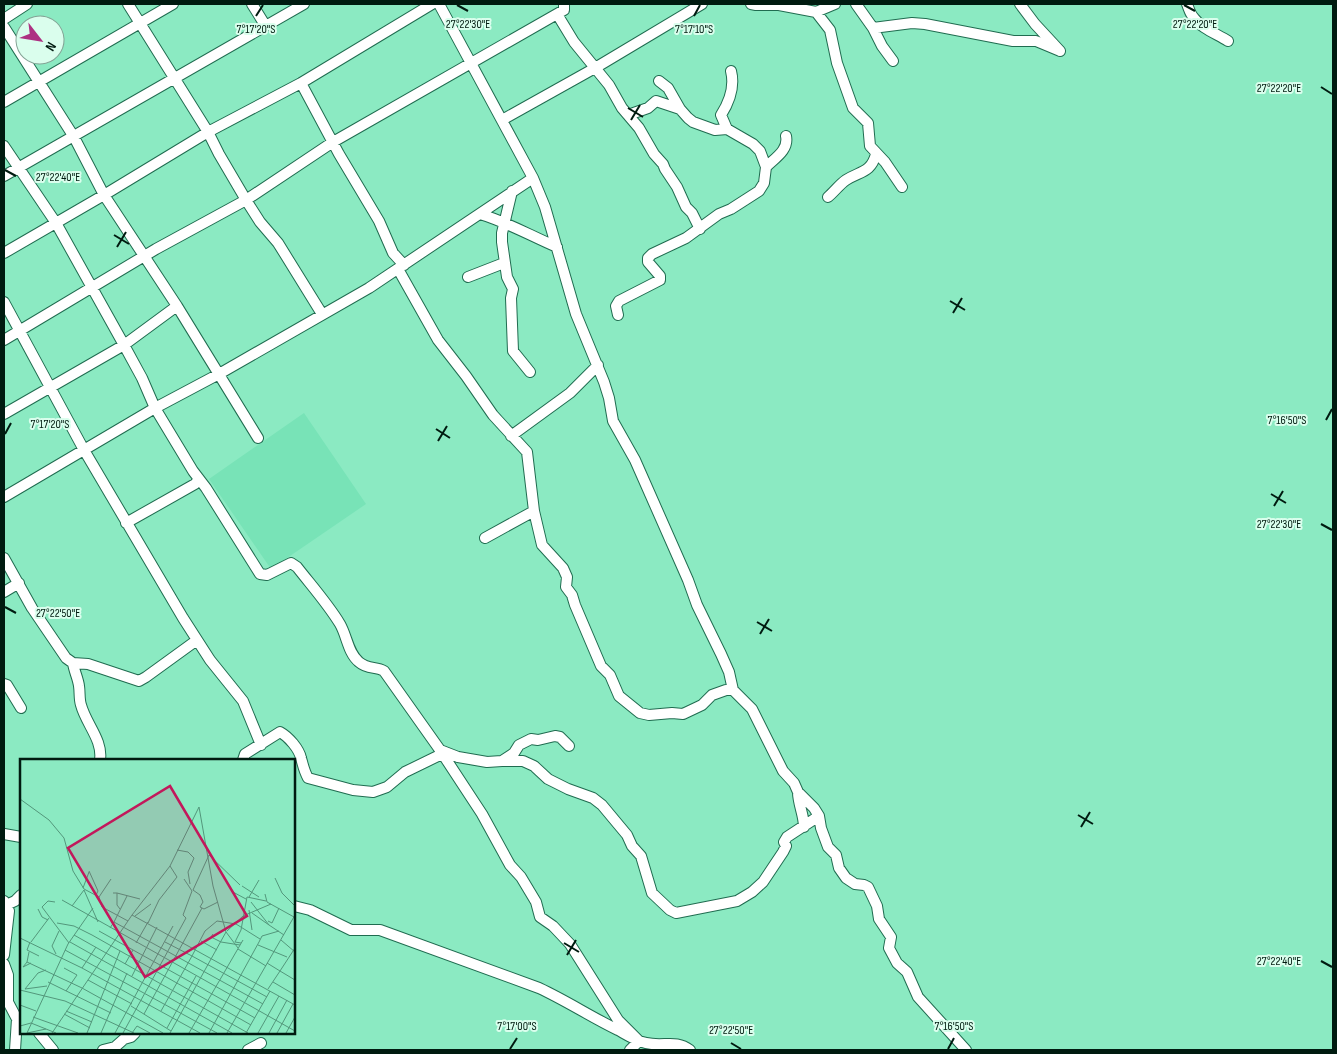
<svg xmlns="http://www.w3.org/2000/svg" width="1337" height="1054" viewBox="0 0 1337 1054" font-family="'Sofia Sans Condensed',sans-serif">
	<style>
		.built { fill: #78e3b7 }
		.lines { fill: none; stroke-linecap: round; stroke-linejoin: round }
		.minor-casing { stroke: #206c50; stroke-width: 12 }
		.minor { stroke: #fff; stroke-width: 10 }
		.ticks { fill: none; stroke: #001b10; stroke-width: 2 }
		.inset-road { fill: none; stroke: #53977b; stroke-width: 1 }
		.view { fill: #c2185b; fill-opacity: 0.15; stroke: #c2185b; stroke-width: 2.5 }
		.inset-edge { fill: none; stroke: #001b10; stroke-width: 2.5 }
		.ticks-label { font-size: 12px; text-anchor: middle; fill: #001b10; stroke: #dafeed; stroke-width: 4; stroke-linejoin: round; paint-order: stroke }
	</style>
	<rect width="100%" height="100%" fill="#8beac2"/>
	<path class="built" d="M304,413L366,504L271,569L209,479Z"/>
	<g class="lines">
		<g class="minor-casing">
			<path id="minor" d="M128,4L208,132L219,154L246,200L260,222L278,243L322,314
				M252,4L265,25
				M439,4L533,178L545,207L576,314L604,382L609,398L613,421L635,460L688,580L697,605L721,654L729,672L733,690L752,709L783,771L794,783L798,792L814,808L819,816L821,828L828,847L836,855L839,868L846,878L855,884L864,885L868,887L877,906L879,919L891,937L889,948L897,963L907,972L918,997L966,1050
				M751,4L756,5H779L816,12L835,4
				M856,4L873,28L912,23L925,24L1013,41H1036L1060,51
				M1020,4L1035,24L1060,51
				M1187,4C1189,9 1190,14 1194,18C1201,28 1217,34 1228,41
				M816,12L830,30L837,63L853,108L868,123L870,146L885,162L902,187
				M557,14L574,42L609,85L622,108L639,128L654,154L663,164L665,169L677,187L686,207L692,213L700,229
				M4,19L27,4
				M4,27L74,137L104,195L177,306L258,438
				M873,28L882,46L893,61
				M659,81L668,88L680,109L688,118L693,122L715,130L727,129L753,144L760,151L766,167C775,158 789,150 786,136
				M301,83L339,154L379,221L393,253L404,265
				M4,102L173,4
				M628,115L648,108L656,101L680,109
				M502,120L595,68L702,4
				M727,129L721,115C730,101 735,87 731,71
				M4,146L56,223L124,345L142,378L155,408L193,471L206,488L260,574L267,575L291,563L297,567C311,585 328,604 340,624C347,636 348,653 359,662C368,670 376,666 384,671L440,750L458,757L487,762L502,761L514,753L519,745L531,739L538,740L555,736L560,737L569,746
				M4,176L304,4
				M512,191L502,233V242L507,277L513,289L511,298L513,351L530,372
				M828,197C834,192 840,184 846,180C860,171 871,173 876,154
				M480,214C507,222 531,236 557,247
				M4,253L104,195L208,132L301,83L432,4
				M398,269L438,340L466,376L493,415L527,452L534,511L542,545L563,568L567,577L566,587L572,595L575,605L601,666L610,675L619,696L640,713L649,715L672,713L683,714L702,705L712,695L726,690H733
				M468,277L504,263
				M4,302L84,450L183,618L210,660L243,701L261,745
				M618,315L616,306L619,301L660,280V276L648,262V258L652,254L686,238L719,214L731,209L759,191L764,183L766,167
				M4,340L156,249L246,200L333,142L564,10V4
				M4,414L124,345L177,306
				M511,436L570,393L598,365
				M4,497L155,408L219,374L369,288L533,178
				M126,523L195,484L199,479
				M485,538L534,511
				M4,558L32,608L66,658L73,663L88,664L139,681L146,677L197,640
				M4,592L19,583
				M73,663C74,671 78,678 79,686C80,692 79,699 81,705C86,724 103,740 100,760
				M4,684L7,685L21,708
				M440,750L482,814L510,865L521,877L536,902L540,917L553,926L570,944L618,1020L639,1041L630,1050
				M243,760L245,754L280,732C289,737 299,749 301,758C303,765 304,771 308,778L353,790L373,792L387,787L405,772L442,754
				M502,761H523L534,766L548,779L568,789L593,798L602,805L627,835L632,846L641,856L652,893L670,910L676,913L737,901L752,892L763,882L783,852L786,846L784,842L787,837L819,816
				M798,792C798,804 804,815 804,827
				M4,834L21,837
				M4,901L9,911L4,955
				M4,906L15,901L21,895
				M294,906L310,910L351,930H380L539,988C567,1001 591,1017 618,1030C627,1035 636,1041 646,1043C664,1047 675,1039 690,1050
				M4,964L8,975V1002L17,1019L15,1050
				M39,1033L53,1050
				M103,1050L115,1047L124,1039L131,1037L135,1033
				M248,1050L261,1043"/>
		</g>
		<use href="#minor" class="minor"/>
	</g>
	<path class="ticks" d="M457,5L468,11M1184,5L1195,11M256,16L263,5M694,16L700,5M1321,87L1332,94M628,108L643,117M631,120L640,105M5,170L16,176M114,235L129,244M117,247L126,232M950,301L965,310M953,313L962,298M1326,420L1332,409M436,429L450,438M5,434L11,423M438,441L447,426M1271,494L1286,503M1274,506L1283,491M1321,524L1332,530M5,607L16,613M757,622L772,631M760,634L769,619M1078,815L1093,824M1081,827L1090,812M564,943L579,952M567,955L576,940M1321,961L1332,967M731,1043L741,1049M510,1049L517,1038M948,1049L954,1038"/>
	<g transform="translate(20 759)">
		<rect width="275" height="275" fill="#8beac2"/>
		<path class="inset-road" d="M0,40L29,61L44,79L53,112L64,130L79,138L82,148L108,162M157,91L168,93L174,99L168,113L170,125M69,112L78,132L76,136M255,119L262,134L275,147M222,127L239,138M63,129L69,113M64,131L78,163M173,131L189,96L220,126M173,131L180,136L183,143L180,148L184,150L198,143M211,132L226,140M93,134H97V146L100,150M97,134L120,140M245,135L247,143L274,158M79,138L91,120M229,138L239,121M42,141L275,272M35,143L28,142L22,148L49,184M231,143L249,166L264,176M52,147L64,131M18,150L22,158L28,161M229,151L232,171M232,154L249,166M112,156L275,246M115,157L131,145M248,162L252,164L259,149M94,163L107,137M37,164L54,167L72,176L231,266M128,164L139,141L157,118L150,107M90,169L94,163L243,245M79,172L235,259M207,172L223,157L251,145M206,173L218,189M193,175L191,178L201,183L220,186M54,176L228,274M0,179L62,209L180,274M261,181L275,193M181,182L197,191M10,183L7,191L19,197M11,183L29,159M50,183L212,274M145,183L172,197L185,172L197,162L216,165L240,180M116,184L128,163M221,184L215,183L221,171L227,138L246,142M238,186L267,198M218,190L246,207M45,191L197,274M9,193L7,203L62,229L143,274M36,195L32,187L39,172M7,203L3,208L11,204M247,204L260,212L275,189M105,205L113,191M44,209L57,216L46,232M62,209L76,188M112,217L137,168M68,221L112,245M28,223L91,254M253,223L275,236M5,230L18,214L26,211M5,230L27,227M248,230L260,212L275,221M0,231L45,242L114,274M0,246L16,252M111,247L151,272M46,252L72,263M141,252L172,197L247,238M44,255L70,269M124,255L182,149M13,258L58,274M0,267L11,264L36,274M147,269L176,217M7,274L48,185L73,149M7,274L26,270M32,274L112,156L150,107L179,48M67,274L100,192M81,274L107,214M95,274L153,167M103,274L166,159L163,156L172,132L164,120M112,274L117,267L130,274M150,274L206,173L193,127L179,48M169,274L223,181M189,274L239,183L242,177L259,172M207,274L275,156M226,274L250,232M238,274L259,237M249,274L267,241M257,274L273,245M266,274L275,258"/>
		<path class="view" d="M150,27L227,157L125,218L48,89Z"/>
		<rect width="275" height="275" class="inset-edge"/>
	</g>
	<g class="ticks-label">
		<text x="468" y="28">27°22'30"E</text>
		<text x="1195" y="28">27°22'20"E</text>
		<text x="256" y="33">7°17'20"S</text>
		<text x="694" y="33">7°17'10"S</text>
		<text x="1279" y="92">27°22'20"E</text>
		<text x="58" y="181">27°22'40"E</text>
		<text x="1287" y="424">7°16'50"S</text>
		<text x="50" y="428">7°17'20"S</text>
		<text x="1279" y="528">27°22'30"E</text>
		<text x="58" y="617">27°22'50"E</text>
		<text x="1279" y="965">27°22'40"E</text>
		<text x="517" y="1030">7°17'00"S</text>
		<text x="954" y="1030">7°16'50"S</text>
		<text x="731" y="1034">27°22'50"E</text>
	</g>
	<rect width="1337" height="1054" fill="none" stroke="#001b10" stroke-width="10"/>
	<g transform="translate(40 40) rotate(121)"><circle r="24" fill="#dafeed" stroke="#83a395"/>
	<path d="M0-4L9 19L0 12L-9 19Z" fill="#ad3182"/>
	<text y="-8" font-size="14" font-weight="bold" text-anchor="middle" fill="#001b10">N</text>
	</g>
</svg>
